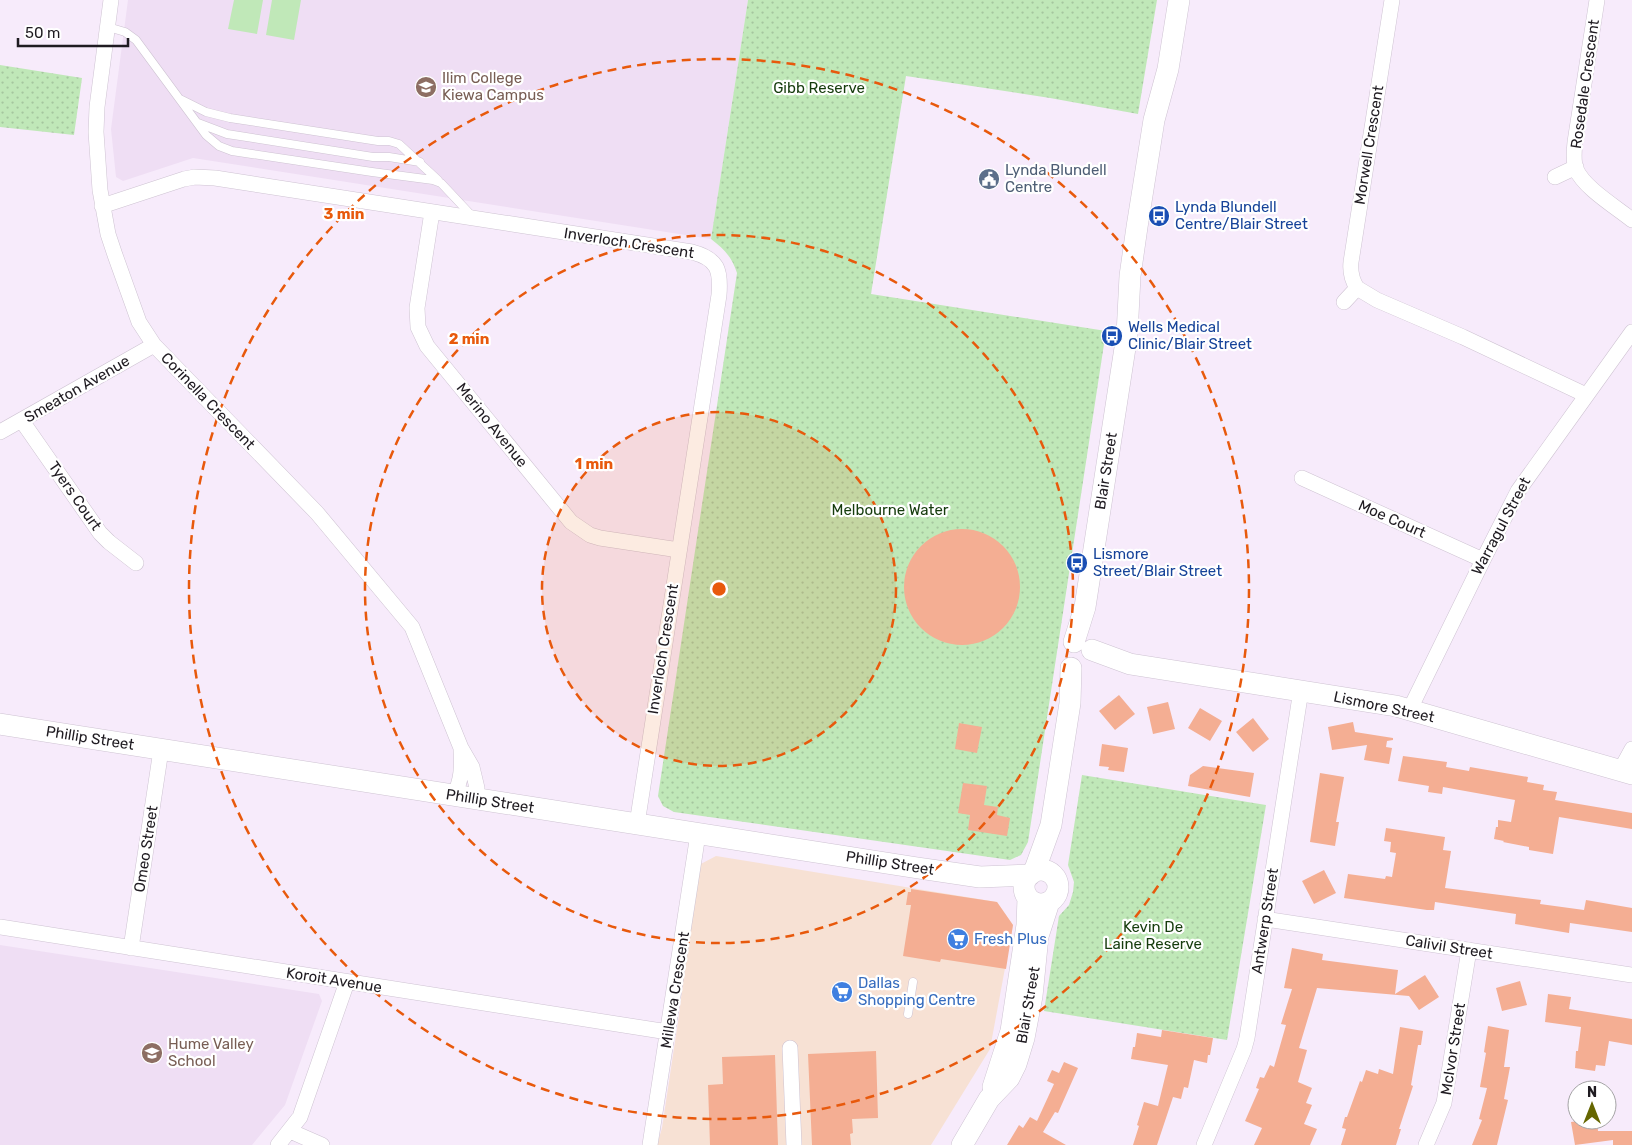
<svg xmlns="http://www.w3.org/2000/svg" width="1632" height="1145" viewBox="0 0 1632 1145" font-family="Rubik,sans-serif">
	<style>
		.commercial { fill: #f7e1d4 }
		.built { fill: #efdef4 }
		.green { fill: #c0e8b8 }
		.park { fill: url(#park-dots) }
		.building { fill: #f4ae93 }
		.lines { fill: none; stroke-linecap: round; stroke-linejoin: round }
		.lane-casing { stroke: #cec3d2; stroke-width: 9 }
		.street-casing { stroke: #cec3d2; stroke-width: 16 }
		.secondary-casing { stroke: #cec3d2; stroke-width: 22 }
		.lane { stroke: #fff; stroke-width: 8 }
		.street { stroke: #fff; stroke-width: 15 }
		.secondary { stroke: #fff; stroke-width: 21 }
		.ring { fill: none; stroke: #e8590c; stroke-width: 2.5; stroke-dasharray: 9 6 }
		.labels { text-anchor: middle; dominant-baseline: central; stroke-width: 4.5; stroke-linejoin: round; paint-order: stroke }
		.education-label { font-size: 15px; fill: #785e54; stroke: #fff; text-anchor: start }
		.street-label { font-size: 15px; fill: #1f1b21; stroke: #fff }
		.park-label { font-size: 15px; fill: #163c0d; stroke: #fff }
		.service-label { font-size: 15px; fill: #4e5e75; stroke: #fff; text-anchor: start }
		.transit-label { font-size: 15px; fill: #164399; stroke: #fff; text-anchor: start }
		.shop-label { font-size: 15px; fill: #366cbe; stroke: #fff; text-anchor: start }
		.centre { fill: #e8590c; stroke: #fff; stroke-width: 2.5 }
		.ring-label { font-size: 15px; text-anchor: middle; font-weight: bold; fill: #e8590c; stroke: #fff; stroke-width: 4.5; stroke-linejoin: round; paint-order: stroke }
	</style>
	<defs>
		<pattern id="park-dots" width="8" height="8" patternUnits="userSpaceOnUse" patternTransform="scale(1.25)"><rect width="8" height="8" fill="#c0e8b8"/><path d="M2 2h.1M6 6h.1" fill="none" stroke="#a5c69e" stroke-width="1.8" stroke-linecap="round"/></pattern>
	</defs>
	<rect width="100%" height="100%" fill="#f7ebfb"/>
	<path class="commercial" d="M716,856L997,902L1013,925L990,1049L931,1145H657L662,1128L679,1015L697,866Z"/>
	<path class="built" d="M128,0H748L711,239L193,158L123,181L116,177L111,129Z
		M0,945L319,994L322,1001L285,1105L252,1145H0Z"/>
	<path class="green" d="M234,0H263L257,34L228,29Z
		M272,0H301L294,40L266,35Z"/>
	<path class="park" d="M748,0H1157L1138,114L1050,98L906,76L871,294L1106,331L1028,842L1021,855L1010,860L674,812L663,806L658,796L737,273C732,257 724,249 711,239Z
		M0,65L82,78L74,135L0,127Z
		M1082,775L1266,805L1227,1040L1044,1011L1059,916L1069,905L1073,892L1074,882L1068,865Z"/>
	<path class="building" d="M904 587a58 58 0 1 1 116 0a58 58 0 1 1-116 0Z
		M1119,695L1135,714L1115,730L1099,711Z
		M1168,702L1175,729L1153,734L1147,707Z
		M1200,708L1222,721L1210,741L1188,728Z
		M1253,718L1269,739L1253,752L1236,732Z
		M1353,722L1355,732L1393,738V740L1387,741L1386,747L1392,748L1389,764L1364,760L1367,745L1332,750L1328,727Z
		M959,723L982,727L977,753L955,749Z
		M1102,744L1128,748L1124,772L1108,770L1109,767L1099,766Z
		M1403,756L1447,762L1446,767L1469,771L1470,767L1528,777L1527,782L1544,785L1543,790L1557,792L1555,800L1632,813V829L1559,817L1553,854L1529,850V847L1503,842L1504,841L1494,839L1496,827H1498V820L1511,822L1515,800L1443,787L1442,794L1428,792L1429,786L1398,781Z
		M1203,766L1254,773L1250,797L1188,786L1190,775Z
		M1320,773L1344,777L1336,822H1339L1335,846L1310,842Z
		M963,783L987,786L984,805L998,807L997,815L1010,818L1007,836L968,830L970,815L958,813Z
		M1386,828L1445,837L1443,850L1451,851L1445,888L1541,900L1540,904L1584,910L1586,900L1632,908V932L1570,923L1569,933L1515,924L1516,914L1435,902L1434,910H1427L1344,898L1348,874L1385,879L1386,876L1392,877L1396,853L1390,852L1391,842L1384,841Z
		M1324,870L1336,893L1314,904L1302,881Z
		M911,889L997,902L1013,925L1006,969L941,959L940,962L903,956L911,905H906L908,892H911Z
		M1292,948L1323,954L1322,960L1398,970L1395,994L1425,975L1439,997L1419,1010L1409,996L1317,988L1299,1048L1307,1050L1298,1082L1312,1088L1306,1103L1312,1105L1304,1124L1317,1129L1310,1145H1254L1262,1128L1245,1121L1259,1089L1256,1088L1260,1077L1264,1078L1270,1065L1274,1067L1286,1025L1281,1024L1292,989L1284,988Z
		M1520,981L1527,1005L1502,1011L1496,988Z
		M1548,994L1571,997L1569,1009L1632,1019V1045L1609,1041L1605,1066L1596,1065L1595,1071L1575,1068L1576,1051H1578L1581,1027L1545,1022Z
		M1488,1026L1509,1030L1504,1067H1510L1504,1099L1508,1100L1497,1145H1472L1482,1120L1479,1119L1487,1088L1480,1087L1486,1053L1484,1052Z
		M1400,1027L1423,1031L1421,1045H1418L1411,1085L1413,1086L1399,1129H1401L1396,1145H1341L1346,1129L1342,1128L1345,1117H1347L1360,1081L1362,1082L1366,1070L1378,1074L1379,1069L1393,1074Z
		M1162,1030L1213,1038L1210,1055H1208L1207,1063L1194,1060L1188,1088L1184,1087L1181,1099L1173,1097L1157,1145H1133L1139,1126L1137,1125L1144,1102L1158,1106L1168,1065L1131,1059L1133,1047H1135L1137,1033L1161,1037Z
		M876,1051L878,1118L852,1119L853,1133L850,1134L851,1145H812L808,1054Z
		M775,1055L778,1145H710L708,1085L723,1084L722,1057Z
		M1064,1062L1078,1068L1058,1113L1055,1112L1043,1132L1066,1145H1007L1019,1125L1023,1128L1030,1117L1037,1121L1054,1084L1047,1081L1052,1070L1059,1073Z
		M1586,1120H1597L1598,1131H1632V1145H1613V1140L1575,1145L1571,1122Z"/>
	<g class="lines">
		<g class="lane-casing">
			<path id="lane" d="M108,27L125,32L136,40L206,135L219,146L232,151L372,172L433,180L441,183L472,216
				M182,100L206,112L230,118L378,141H389L399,144L438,180
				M198,123L227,134L373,157H389L420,162
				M908,1014L913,982"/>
		</g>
		<g class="street-casing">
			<path id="street" d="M111,0L97,107L96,132L100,190L108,234L115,255L139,322L154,345L317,513L412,627L461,748L472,767L477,788L476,799
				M1392,0L1351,262C1350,271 1352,280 1357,288L1377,300L1463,337L1586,395
				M1597,0L1575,142C1574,151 1573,161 1576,169C1584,188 1616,207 1632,220
				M1555,177L1576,167
				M102,206L184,179L195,177L215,178L692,252C718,259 721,270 719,295L637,824
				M432,212L417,308L418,327L427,346L571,522L590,535L600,538L679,550
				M1344,302L1357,288
				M22,421L100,533L109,542L136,563
				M0,432L154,345
				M1302,478L1483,560
				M1410,709L1483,560L1518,491L1632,332
				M1620,771L1632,749
				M454,795C462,780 462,766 461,749
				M1265,919L1632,975
				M0,927L668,1032
				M131,948L161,750
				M790,1048L794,1145
				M290,1131L322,1145
				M278,1145L300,1117L347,982
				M650,1145L698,834
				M1204,1145L1244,1049L1247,1038L1301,690
				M1426,1145L1444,1103L1469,950"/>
		</g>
		<g class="secondary-casing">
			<path id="secondary" d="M1074,642L1085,607L1127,335L1130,276L1137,227L1154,120L1168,69L1179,0
				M1092,650L1130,664L1396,706L1632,774
				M0,724L918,868L980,877L1030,875
				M1024 887a17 17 0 1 1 34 0a17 17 0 1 1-34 0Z
				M1034,872L1051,825L1070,703L1071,668
				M993,1087L1011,1031L1027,925L1028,898
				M962,1145L989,1099L1009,1078L1016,1064L1024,1038L1032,996L1038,936L1049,902"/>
		</g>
		<use href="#lane" class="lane"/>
		<use href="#street" class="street"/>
		<use href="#secondary" class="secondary"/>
	</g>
	<circle cx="719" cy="589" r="177" fill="#e8590c" fill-opacity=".12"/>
	<g class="ring">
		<circle cx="719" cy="589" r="177"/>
		<circle cx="719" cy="589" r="354"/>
		<circle cx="719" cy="589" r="530"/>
	</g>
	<defs>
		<g id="school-disc" transform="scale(1.125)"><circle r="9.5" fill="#8d6e63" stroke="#fff"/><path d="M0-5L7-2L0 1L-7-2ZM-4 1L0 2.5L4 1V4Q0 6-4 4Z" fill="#fff"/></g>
		<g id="civic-disc" transform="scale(1.125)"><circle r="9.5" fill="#5c6f8a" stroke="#fff"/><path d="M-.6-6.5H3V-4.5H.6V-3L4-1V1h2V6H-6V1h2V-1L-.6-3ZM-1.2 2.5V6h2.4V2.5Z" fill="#fff"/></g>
		<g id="bus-disc" transform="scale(1.125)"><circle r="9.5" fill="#1a4fb4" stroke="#fff"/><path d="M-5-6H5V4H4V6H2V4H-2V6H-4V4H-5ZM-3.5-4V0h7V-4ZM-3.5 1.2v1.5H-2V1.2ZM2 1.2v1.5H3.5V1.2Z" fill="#fff"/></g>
		<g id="supermarket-disc" transform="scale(1.125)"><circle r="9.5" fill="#3f7fe0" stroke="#fff"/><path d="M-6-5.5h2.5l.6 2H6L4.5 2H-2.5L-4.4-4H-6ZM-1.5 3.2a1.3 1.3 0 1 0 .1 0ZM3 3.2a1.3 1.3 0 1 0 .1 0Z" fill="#fff"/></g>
	</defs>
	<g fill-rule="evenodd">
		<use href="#school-disc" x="426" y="87"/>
		<use href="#civic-disc" x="989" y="179"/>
		<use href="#bus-disc" x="1159" y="216"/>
		<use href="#bus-disc" x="1112" y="336"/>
		<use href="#bus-disc" x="1077" y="563"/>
		<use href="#supermarket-disc" x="958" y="939"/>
		<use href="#supermarket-disc" x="842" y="992"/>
		<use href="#school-disc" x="152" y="1053"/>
	</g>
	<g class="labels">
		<g class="education-label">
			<text x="442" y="78">Ilim College<tspan x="442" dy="17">Kiewa Campus</tspan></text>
			<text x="168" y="1044">Hume Valley<tspan x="168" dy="17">School</tspan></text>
		</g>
		<g class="street-label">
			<text transform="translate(1585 84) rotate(-82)">Rosedale Crescent</text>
			<text transform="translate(1369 145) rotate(-81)">Morwell Crescent</text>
			<text transform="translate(629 243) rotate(9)">Inverloch Crescent</text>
			<text transform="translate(77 389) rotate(-30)">Smeaton Avenue</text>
			<text transform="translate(208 401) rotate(46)">Corinella Crescent</text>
			<text transform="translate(492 425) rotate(51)">Merino Avenue</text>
			<text transform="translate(1106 471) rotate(-81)">Blair Street</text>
			<text transform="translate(75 496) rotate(55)">Tyers Court</text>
			<text transform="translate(1392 519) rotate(24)">Moe Court</text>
			<text transform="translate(1501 526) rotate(-62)">Warragul Street</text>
			<text transform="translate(663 649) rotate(-81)">Inverloch Crescent</text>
			<text transform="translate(1384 707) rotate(12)">Lismore Street</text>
			<text transform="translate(90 738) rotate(9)">Phillip Street</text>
			<text transform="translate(490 801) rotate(9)">Phillip Street</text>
			<text transform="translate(146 849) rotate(-81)">Omeo Street</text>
			<text transform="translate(890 863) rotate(9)">Phillip Street</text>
			<text transform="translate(1265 921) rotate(-81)">Antwerp Street</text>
			<text transform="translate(1449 947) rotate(9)">Calivil Street</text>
			<text transform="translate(334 980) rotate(9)">Koroit Avenue</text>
			<text transform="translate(675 990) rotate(-81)">Millewa Crescent</text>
			<text transform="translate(1028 1005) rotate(-80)">Blair Street</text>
			<text transform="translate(1453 1049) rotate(-81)">McIvor Street</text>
		</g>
		<g class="park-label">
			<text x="819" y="88">Gibb Reserve</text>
			<text x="890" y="510">Melbourne Water</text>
			<text x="1153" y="927">Kevin De<tspan x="1153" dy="17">Laine Reserve</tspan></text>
		</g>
		<g class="service-label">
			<text x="1005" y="170">Lynda Blundell<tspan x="1005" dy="17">Centre</tspan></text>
		</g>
		<g class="transit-label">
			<text x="1175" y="207">Lynda Blundell<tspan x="1175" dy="17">Centre/Blair Street</tspan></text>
			<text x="1128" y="327">Wells Medical<tspan x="1128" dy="17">Clinic/Blair Street</tspan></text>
			<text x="1093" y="554">Lismore<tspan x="1093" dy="17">Street/Blair Street</tspan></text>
		</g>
		<g class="shop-label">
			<text x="974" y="939">Fresh Plus</text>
			<text x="858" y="983">Dallas<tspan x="858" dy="17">Shopping Centre</tspan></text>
		</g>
	</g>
	<circle cx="719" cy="589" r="8" class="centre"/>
	<g class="ring-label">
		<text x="344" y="219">3 min</text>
		<text x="469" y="344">2 min</text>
		<text x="594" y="469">1 min</text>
	</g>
	<g transform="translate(1592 1105)"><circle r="24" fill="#ffffff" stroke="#a5a4a6"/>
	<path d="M0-4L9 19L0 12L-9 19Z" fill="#656600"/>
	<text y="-8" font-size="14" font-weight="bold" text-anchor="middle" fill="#1f1b21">N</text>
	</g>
	<path d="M18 38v8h110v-8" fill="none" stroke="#1f1b21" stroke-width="2.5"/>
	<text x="25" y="38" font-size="15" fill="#1f1b21" stroke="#ffffff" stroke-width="4" paint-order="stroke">50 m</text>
</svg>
